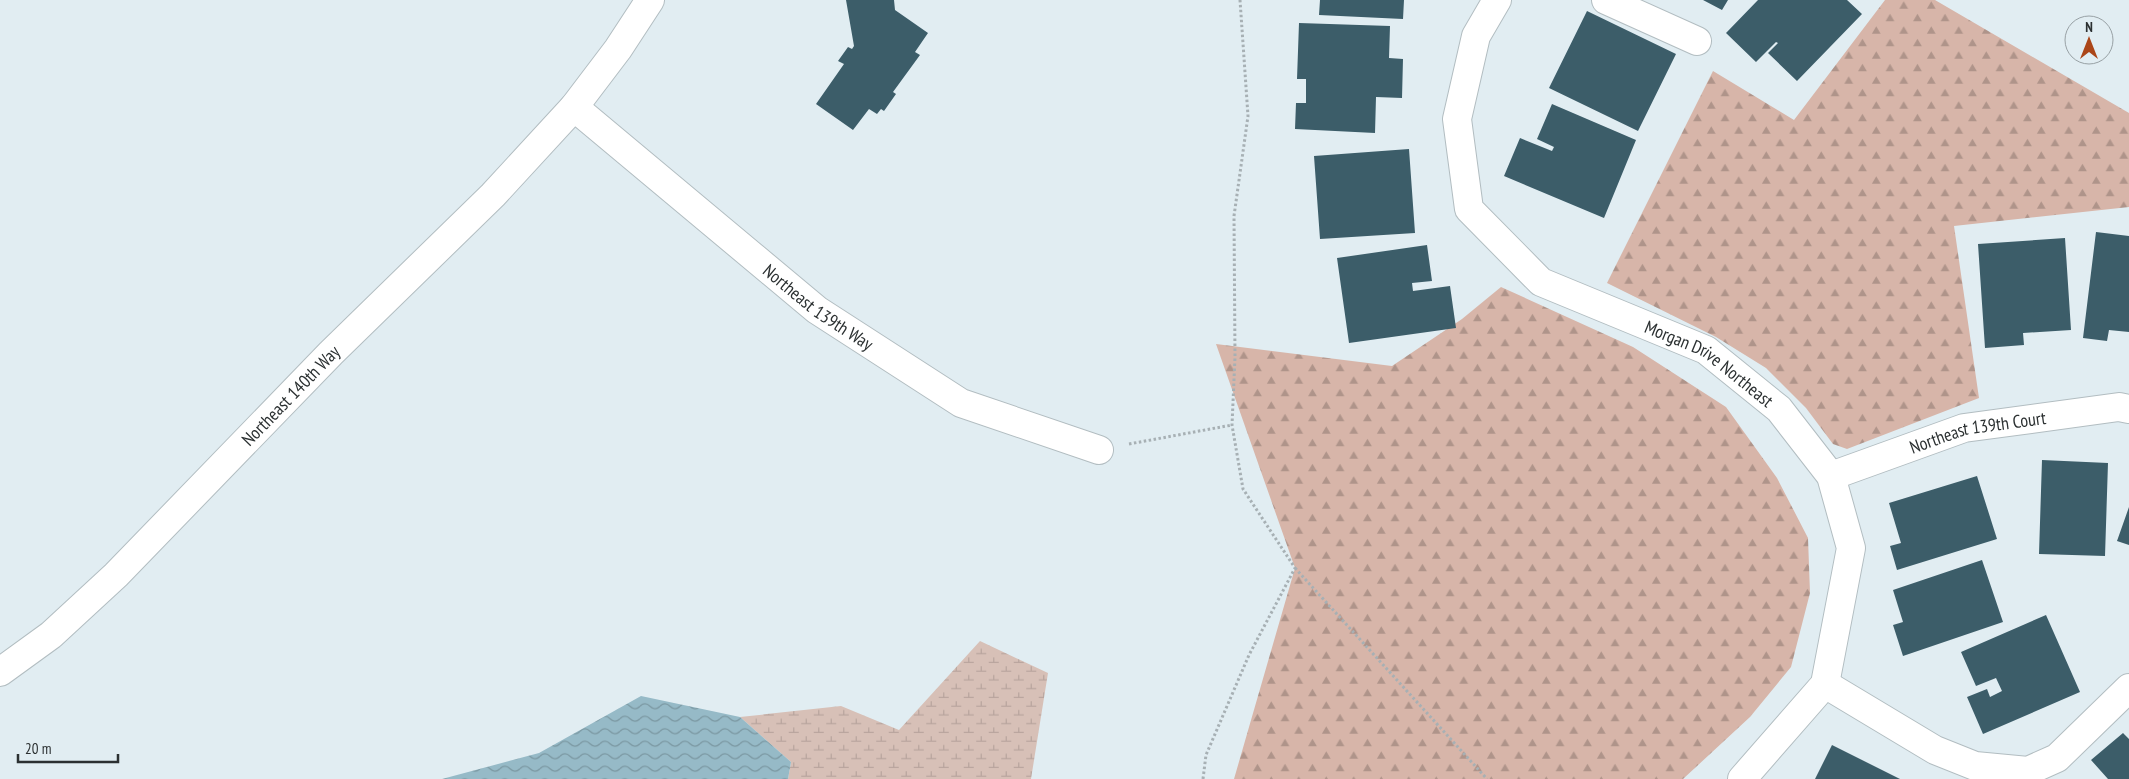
<svg xmlns="http://www.w3.org/2000/svg" width="2129" height="779" viewBox="0 0 2129 779" font-family="'PT Sans Narrow',sans-serif">
	<style>
		.forest { fill: url(#forest-firs) }
		.wetland { fill: url(#wetland-marsh) }
		.water { fill: url(#water-waves) }
		.building { fill: #3c5d69 }
		.lines { fill: none; stroke-linecap: round; stroke-linejoin: round }
		.minor-casing { stroke: #b2bdc1; stroke-width: 30 }
		.path { stroke: #a7b0b4; stroke-width: 3; stroke-dasharray: 2.5 2.5; stroke-linecap: butt }
		.minor { stroke: #fff; stroke-width: 28 }
		.labels { text-anchor: middle; dominant-baseline: central; stroke-width: 5; stroke-linejoin: round; paint-order: stroke }
		.street-label { font-size: 18px; fill: #2b3031; stroke: #e1edf2 }
	</style>
	<defs>
		<pattern id="forest-firs" width="22" height="20" patternUnits="userSpaceOnUse" patternTransform="scale(1.25)"><rect width="22" height="20" fill="#d7b5a9"/><path d="M5 1l3.5 6h-7zM16 11l3.5 6h-7z" fill="#af948a"/></pattern>
		<pattern id="wetland-marsh" width="20" height="14" patternUnits="userSpaceOnUse" patternTransform="scale(1.25)"><rect width="20" height="14" fill="#d7c0b7"/><path d="M1 5h8M5 5V1M11 12h8M15 12V8" fill="none" stroke="#b9a59e"/></pattern>
		<pattern id="water-waves" width="16" height="10" patternUnits="userSpaceOnUse" patternTransform="scale(1.25)"><rect width="16" height="10" fill="#96bac7"/><path d="M0 5q4-4 8 0t8 0" fill="none" stroke="#7b98a2"/></pattern>
	</defs>
	<rect width="100%" height="100%" fill="#e1edf2"/>
	<path class="forest" d="M1885,0H1935L2129,113V207L1954,226L1979,398L1847,449L1833,444L1806,408L1766,368L1716,337L1607,283L1713,71L1794,120Z
		M1501,287L1633,347L1726,407L1777,478L1808,538L1810,593L1791,667L1750,717L1683,779H1234L1295,568L1216,344L1392,366L1462,319Z"/>
	<path class="wetland" d="M980,641L1048,673L1031,779H788L791,762L740,717L841,706L899,730Z"/>
	<path class="water" d="M641,696L740,717L791,762L788,779H442L539,753Z"/>
	<path class="building" d="M846,0H894L895,10L928,33L915,52L920,55L893,92L896,94L884,111L881,109L877,114L869,109L853,130L816,104L844,64L838,61L848,47L852,49L854,46Z
		M1320,0H1404L1403,19L1319,15Z
		M1703,0H1728L1722,10Z
		M1758,0H1847L1862,14L1797,81L1768,53L1778,43L1776,42L1756,62L1726,33Z
		M1587,11L1676,54L1638,131L1549,88Z
		M1299,23L1390,26L1389,58L1403,59L1402,98L1376,97L1375,133L1295,129L1296,103H1306V79H1297Z
		M1552,104L1636,140L1604,218L1504,176L1520,138L1552,151L1554,147L1537,139Z
		M1409,149L1415,233L1320,239L1314,156Z
		M2096,232L2129,236V332L2109,330L2107,341L2083,338Z
		M2065,238L2071,330L2023,333L2024,345L1985,348L1978,244Z
		M1427,245L1432,281L1412,283L1413,291L1450,286L1456,328L1349,343L1337,258Z
		M2042,460L2108,463L2105,556L2039,554Z
		M1977,476L1997,539L1897,570L1890,546L1901,543L1889,503Z
		M2129,507V545L2117,541Z
		M1982,560L2003,622L1903,656L1893,625L1903,622L1893,590Z
		M2046,615L2080,692L1983,734L1967,697L1987,689L1990,697L2002,691L1996,678L1976,686L1961,652Z
		M2123,733L2129,739V779H2108L2091,760Z
		M1832,745L1900,779H1815Z"/>
	<g class="lines">
		<g class="minor-casing">
			<g id="minor">
				<path id="s1" d="M1497,0L1476,36L1457,119L1469,209L1541,282L1706,350L1779,409L1831,476L1851,548L1825,684L1742,779"/>
				<path d="M1606,0L1697,41"/>
				<path id="s2" d="M574,107L817,310L961,403L1099,450"/>
				<path id="s3" d="M1831,476L1964,428L2119,407L2129,409"/>
				<path id="s4" d="M0,672L51,635L116,575L331,353L493,195L574,107L618,49L650,0"/>
				<path d="M1825,684L1935,750L1975,766L2028,771L2057,758L2129,688"/>
			</g>
		</g>
		<path class="path" d="M1129,444L1232,425
			M1295,568L1487,779
			M1203,779L1206,755L1249,655L1295,568L1243,489L1232,425L1235,357L1234,216L1248,116L1240,0"/>
		<use href="#minor" class="minor"/>
	</g>
	<g class="labels">
		<g class="street-label">
			<text stroke="none"><textPath href="#s2" startOffset="316">Northeast 139th Way</textPath></text>
			<text stroke="none"><textPath href="#s1" startOffset="508">Morgan Drive Northeast</textPath></text>
			<text stroke="none"><textPath href="#s4" startOffset="402">Northeast 140th Way</textPath></text>
			<text stroke="none"><textPath href="#s3" startOffset="154">Northeast 139th Court</textPath></text>
		</g>
	</g>
	<g transform="translate(2089 40)"><circle r="24" fill="#e1edf2" stroke="#98a1a5"/>
	<path d="M0-4L9 19L0 12L-9 19Z" fill="#ab4618"/>
	<text y="-8" font-size="14" font-weight="bold" text-anchor="middle" fill="#2b3031">N</text>
	</g>
	<path d="M18 754v8h100v-8" fill="none" stroke="#2b3031" stroke-width="2.5"/>
	<text x="25" y="754" font-size="15" fill="#2b3031" stroke="#e1edf2" stroke-width="4" paint-order="stroke">20 m</text>
</svg>
